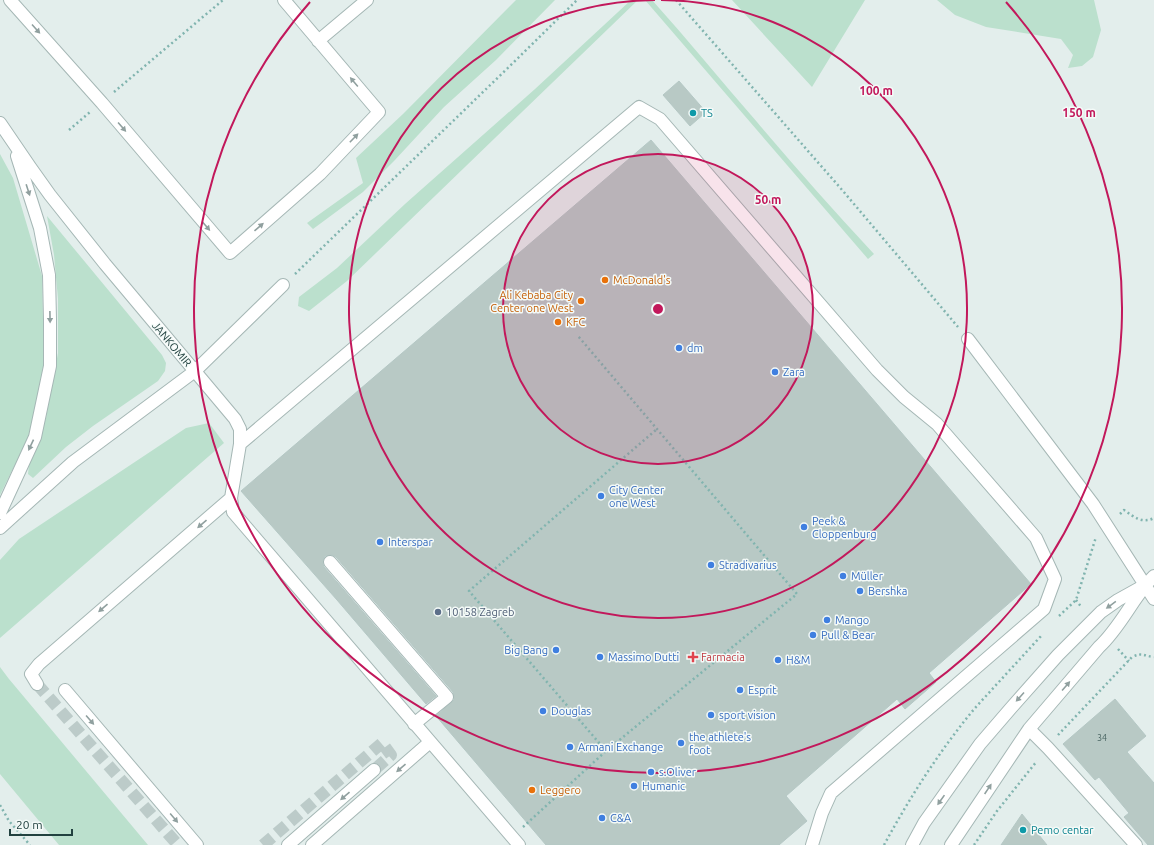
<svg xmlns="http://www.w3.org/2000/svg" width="1154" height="845" viewBox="0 0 1154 845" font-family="Ubuntu,sans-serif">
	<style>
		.green { fill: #bbe0cd }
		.building { fill: #b8c9c5; stroke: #b5c8c5 }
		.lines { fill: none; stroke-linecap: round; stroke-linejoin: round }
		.minor-tunnel { stroke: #bccbc9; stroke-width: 12; stroke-dasharray: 12 6; stroke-linecap: butt }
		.minor-casing { stroke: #a5b7b5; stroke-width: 14 }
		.path { stroke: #81b4af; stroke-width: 2.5; stroke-dasharray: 2 3; stroke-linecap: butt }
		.minor { stroke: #fff; stroke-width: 12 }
		.oneway { fill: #90a09f }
		.ring { fill: none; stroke: #c2185b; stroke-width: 2 }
		.culture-dot { fill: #0f9aa8; stroke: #f4faf8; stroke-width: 1.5 }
		.food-dot { fill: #e8710a; stroke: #f4faf8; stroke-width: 1.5 }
		.shop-dot { fill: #3f7fe0; stroke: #f4faf8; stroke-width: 1.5 }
		.service-dot { fill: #5c6f8a; stroke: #f4faf8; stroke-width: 1.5 }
		.health-dot { fill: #e0444e; stroke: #f4faf8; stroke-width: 1.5 }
		.labels { text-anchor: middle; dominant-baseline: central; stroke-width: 3; stroke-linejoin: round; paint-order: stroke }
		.number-label { font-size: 9px; fill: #476360 }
		.culture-label { font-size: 11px; fill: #0d838f; stroke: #f4faf8; text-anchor: start }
		.food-label { font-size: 11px; fill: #c56008; stroke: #f4faf8; text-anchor: start }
		.street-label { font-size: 11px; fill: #21413f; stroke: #f4faf8 }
		.shop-label { font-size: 11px; fill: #366cbe; stroke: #f4faf8; text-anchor: start }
		.service-label { font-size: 11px; fill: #4e5e75; stroke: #f4faf8; text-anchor: start }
		.health-label { font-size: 11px; fill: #be3a42; stroke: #f4faf8; text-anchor: start }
		.centre { fill: #c2185b; stroke: #f4faf8; stroke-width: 2 }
		.ring-label { font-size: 12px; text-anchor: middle; font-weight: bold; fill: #c2185b; stroke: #f4faf8; stroke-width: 3; stroke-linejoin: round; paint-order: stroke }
	</style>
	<rect width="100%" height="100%" fill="#e3eeec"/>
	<path class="green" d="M516,0H555L496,60L444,107L394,161L363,192L313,229L307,223L363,183L356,158L403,114Z
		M631,0H638L347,281L309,311L298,306L299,297L337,268L405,204L535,89Z
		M645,0H652C688,40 722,82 757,122C795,167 834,211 874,254L868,259Z
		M732,0H865L812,87Z
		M937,0H1094L1101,30L1093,57L1082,66L1068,68L1073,55L1061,39L986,27L955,15Z
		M0,154L13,178L42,276L44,362L30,434L0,495Z
		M47,216L162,355L166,363L165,371L158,381L93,426L66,447L33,478L28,474L29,464L46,418L58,353V299L54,255Z
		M209,423L224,443L0,638V560L19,539L186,428Z
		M0,667L9,679L148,845H59L0,774Z"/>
	<path class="building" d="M679,81L706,112L690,126L663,95Z
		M651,140L1031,584L929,673L936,682L905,709L897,699L786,796L807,821L779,845H546L436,716L454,700V696L453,692L336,557L332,555L325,556L323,560V564L324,567L436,696L426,704L337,600L241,491Z
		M1115,699L1146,736L1127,752L1154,783V845H1148L1124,817L1129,813L1099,777L1095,780L1063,744Z
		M1022,814L1047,845H1001Z"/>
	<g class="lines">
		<path class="minor-tunnel" d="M37,684L178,845
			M263,845L382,743L391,755L374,770"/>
		<g class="minor-casing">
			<path id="minor" d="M10,0L102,103L230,253L320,174L379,112L284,0
				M318,41L367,0
				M0,123L30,167L50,195L105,264L235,419L240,429V444L231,498L233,512L519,845
				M968,339L1093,504L1154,599
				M240,444L639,107L660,119L877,370L904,397L937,424L1036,538L1055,579L1044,609L831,793L822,813L812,845
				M0,513L35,437L50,366V320L49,275L40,228L17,156
				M0,528L73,462L195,371L283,285
				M330,562L447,697L414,724
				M37,684L31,674L39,664L231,498
				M65,690L197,845
				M1029,729L1048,748L1136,845
				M288,845L374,770
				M312,845L430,742
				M912,845L924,823L980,744L1011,708L1058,655L1101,612L1118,600L1145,585
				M951,845L1029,729L1099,647C1121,627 1133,597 1154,576"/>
		</g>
		<path class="path" d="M676,0L843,191L958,327
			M114,92L223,0
			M69,130L90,112
			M295,274L514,62L577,0
			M1120,514L1124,510C1134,517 1142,524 1154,518
			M1076,600L1082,608
			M1059,616L1076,600L1096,537
			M1118,649L1129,661
			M1058,735L1132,657C1142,652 1144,656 1154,657
			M606,751L469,591L657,429
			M0,805L9,821L30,845
			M523,827L606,751L797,594L578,336
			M884,845C910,797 940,750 975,708C997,684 1019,660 1041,636
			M974,845L997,811L1037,761"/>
		<use href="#minor" class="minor"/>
	</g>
	<defs><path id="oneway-solid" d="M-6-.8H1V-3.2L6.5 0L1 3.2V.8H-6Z"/></defs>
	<g class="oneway">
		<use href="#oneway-solid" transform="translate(36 29) rotate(48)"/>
		<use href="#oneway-solid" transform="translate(354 82) rotate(-130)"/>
		<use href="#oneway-solid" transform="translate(122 127) rotate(49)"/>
		<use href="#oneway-solid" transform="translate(354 138) rotate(-46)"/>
		<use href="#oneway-solid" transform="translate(28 190) rotate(72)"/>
		<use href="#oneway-solid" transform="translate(206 226) rotate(49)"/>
		<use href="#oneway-solid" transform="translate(259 227) rotate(-41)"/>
		<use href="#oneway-solid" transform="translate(50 317) rotate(89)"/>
		<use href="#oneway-solid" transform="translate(31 445) rotate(115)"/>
		<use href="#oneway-solid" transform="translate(202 524) rotate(139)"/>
		<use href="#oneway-solid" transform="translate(1111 605) rotate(144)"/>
		<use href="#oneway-solid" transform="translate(103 608) rotate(139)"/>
		<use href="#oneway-solid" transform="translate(1066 686) rotate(-49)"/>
		<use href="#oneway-solid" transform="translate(1020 697) rotate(132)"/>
		<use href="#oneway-solid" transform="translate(90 720) rotate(49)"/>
		<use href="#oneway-solid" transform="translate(401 768) rotate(139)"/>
		<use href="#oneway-solid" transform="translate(988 789) rotate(-56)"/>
		<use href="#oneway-solid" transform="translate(345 796) rotate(139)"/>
		<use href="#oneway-solid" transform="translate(941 800) rotate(125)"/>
		<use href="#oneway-solid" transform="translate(174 818) rotate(50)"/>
	</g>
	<circle cx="658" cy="309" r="155" fill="#c2185b" fill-opacity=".12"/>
	<g class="ring">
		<circle cx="658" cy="309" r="155"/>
		<path d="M661 0A309 309 0 1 1 655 0"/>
		<path d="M1006 2A464 464 0 1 1 310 2"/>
	</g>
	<g class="culture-dot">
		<circle cx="693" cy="113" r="4"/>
		<circle cx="1023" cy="830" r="4"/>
	</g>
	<g class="food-dot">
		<circle cx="605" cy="280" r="4"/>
		<circle cx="581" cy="301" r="4"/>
		<circle cx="558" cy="322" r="4"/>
		<circle cx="532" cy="790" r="4"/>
	</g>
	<g class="shop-dot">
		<circle cx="679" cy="348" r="4"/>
		<circle cx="775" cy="372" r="4"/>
		<circle cx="601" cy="496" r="4"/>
		<circle cx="804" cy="527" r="4"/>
		<circle cx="380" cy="542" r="4"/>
		<circle cx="711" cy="565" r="4"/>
		<circle cx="843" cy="576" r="4"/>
		<circle cx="860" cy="591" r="4"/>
		<circle cx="827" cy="620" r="4"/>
		<circle cx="813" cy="635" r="4"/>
		<circle cx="556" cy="650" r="4"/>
		<circle cx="600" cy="657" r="4"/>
		<circle cx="778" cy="660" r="4"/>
		<circle cx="740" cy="690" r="4"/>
		<circle cx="543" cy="711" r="4"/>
		<circle cx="711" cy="715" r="4"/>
		<circle cx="681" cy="743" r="4"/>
		<circle cx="570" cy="747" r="4"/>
		<circle cx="651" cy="772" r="4"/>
		<circle cx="634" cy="786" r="4"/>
		<circle cx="602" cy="818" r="4"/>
	</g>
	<circle class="service-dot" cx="438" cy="612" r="4"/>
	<path class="health-dot" d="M691 651h4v4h4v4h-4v4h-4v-4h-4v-4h4z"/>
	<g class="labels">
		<g class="number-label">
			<text x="1102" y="738">34</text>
		</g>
		<g class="culture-label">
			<text x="701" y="113">TS</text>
			<text x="1031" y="830">Pemo centar</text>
		</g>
		<g class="food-label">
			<text x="613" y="280">McDonald's</text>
			<text x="573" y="295" text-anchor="end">Ali Kebaba City<tspan x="573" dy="13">Center one West</tspan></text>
			<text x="566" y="322">KFC</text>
			<text x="540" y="790">Leggero</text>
		</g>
		<g class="street-label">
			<text transform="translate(172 344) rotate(50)">JANKOMIR</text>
		</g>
		<g class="shop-label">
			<text x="687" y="348">dm</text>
			<text x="783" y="372">Zara</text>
			<text x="609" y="490">City Center<tspan x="609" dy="13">one West</tspan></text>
			<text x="812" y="521">Peek &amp;<tspan x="812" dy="13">Cloppenburg</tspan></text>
			<text x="388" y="542">Interspar</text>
			<text x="719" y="565">Stradivarius</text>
			<text x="851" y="576">Müller</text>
			<text x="868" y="591">Bershka</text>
			<text x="835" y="620">Mango</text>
			<text x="821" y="635">Pull &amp; Bear</text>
			<text x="548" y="650" text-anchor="end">Big Bang</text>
			<text x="608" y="657">Massimo Dutti</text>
			<text x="786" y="660">H&amp;M</text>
			<text x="748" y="690">Esprit</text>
			<text x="551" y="711">Douglas</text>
			<text x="719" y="715">sport vision</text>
			<text x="689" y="737">the athlete's<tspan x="689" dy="13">foot</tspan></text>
			<text x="578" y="747">Armani Exchange</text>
			<text x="659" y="772">s.Oliver</text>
			<text x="642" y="786">Humanic</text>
			<text x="610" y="818">C&amp;A</text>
		</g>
		<g class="service-label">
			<text x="446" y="612">10158 Zagreb</text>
		</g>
		<g class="health-label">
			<text x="701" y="657">Farmacia</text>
		</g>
	</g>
	<circle cx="658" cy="309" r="6" class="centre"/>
	<g class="ring-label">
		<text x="876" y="95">100 m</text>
		<text x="1079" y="117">150 m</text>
		<text x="768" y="204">50 m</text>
	</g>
	<path d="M10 829v6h62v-6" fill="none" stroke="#21413f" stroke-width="2"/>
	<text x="16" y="829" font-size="12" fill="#21413f" stroke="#f4faf8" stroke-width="3" paint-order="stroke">20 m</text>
</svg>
